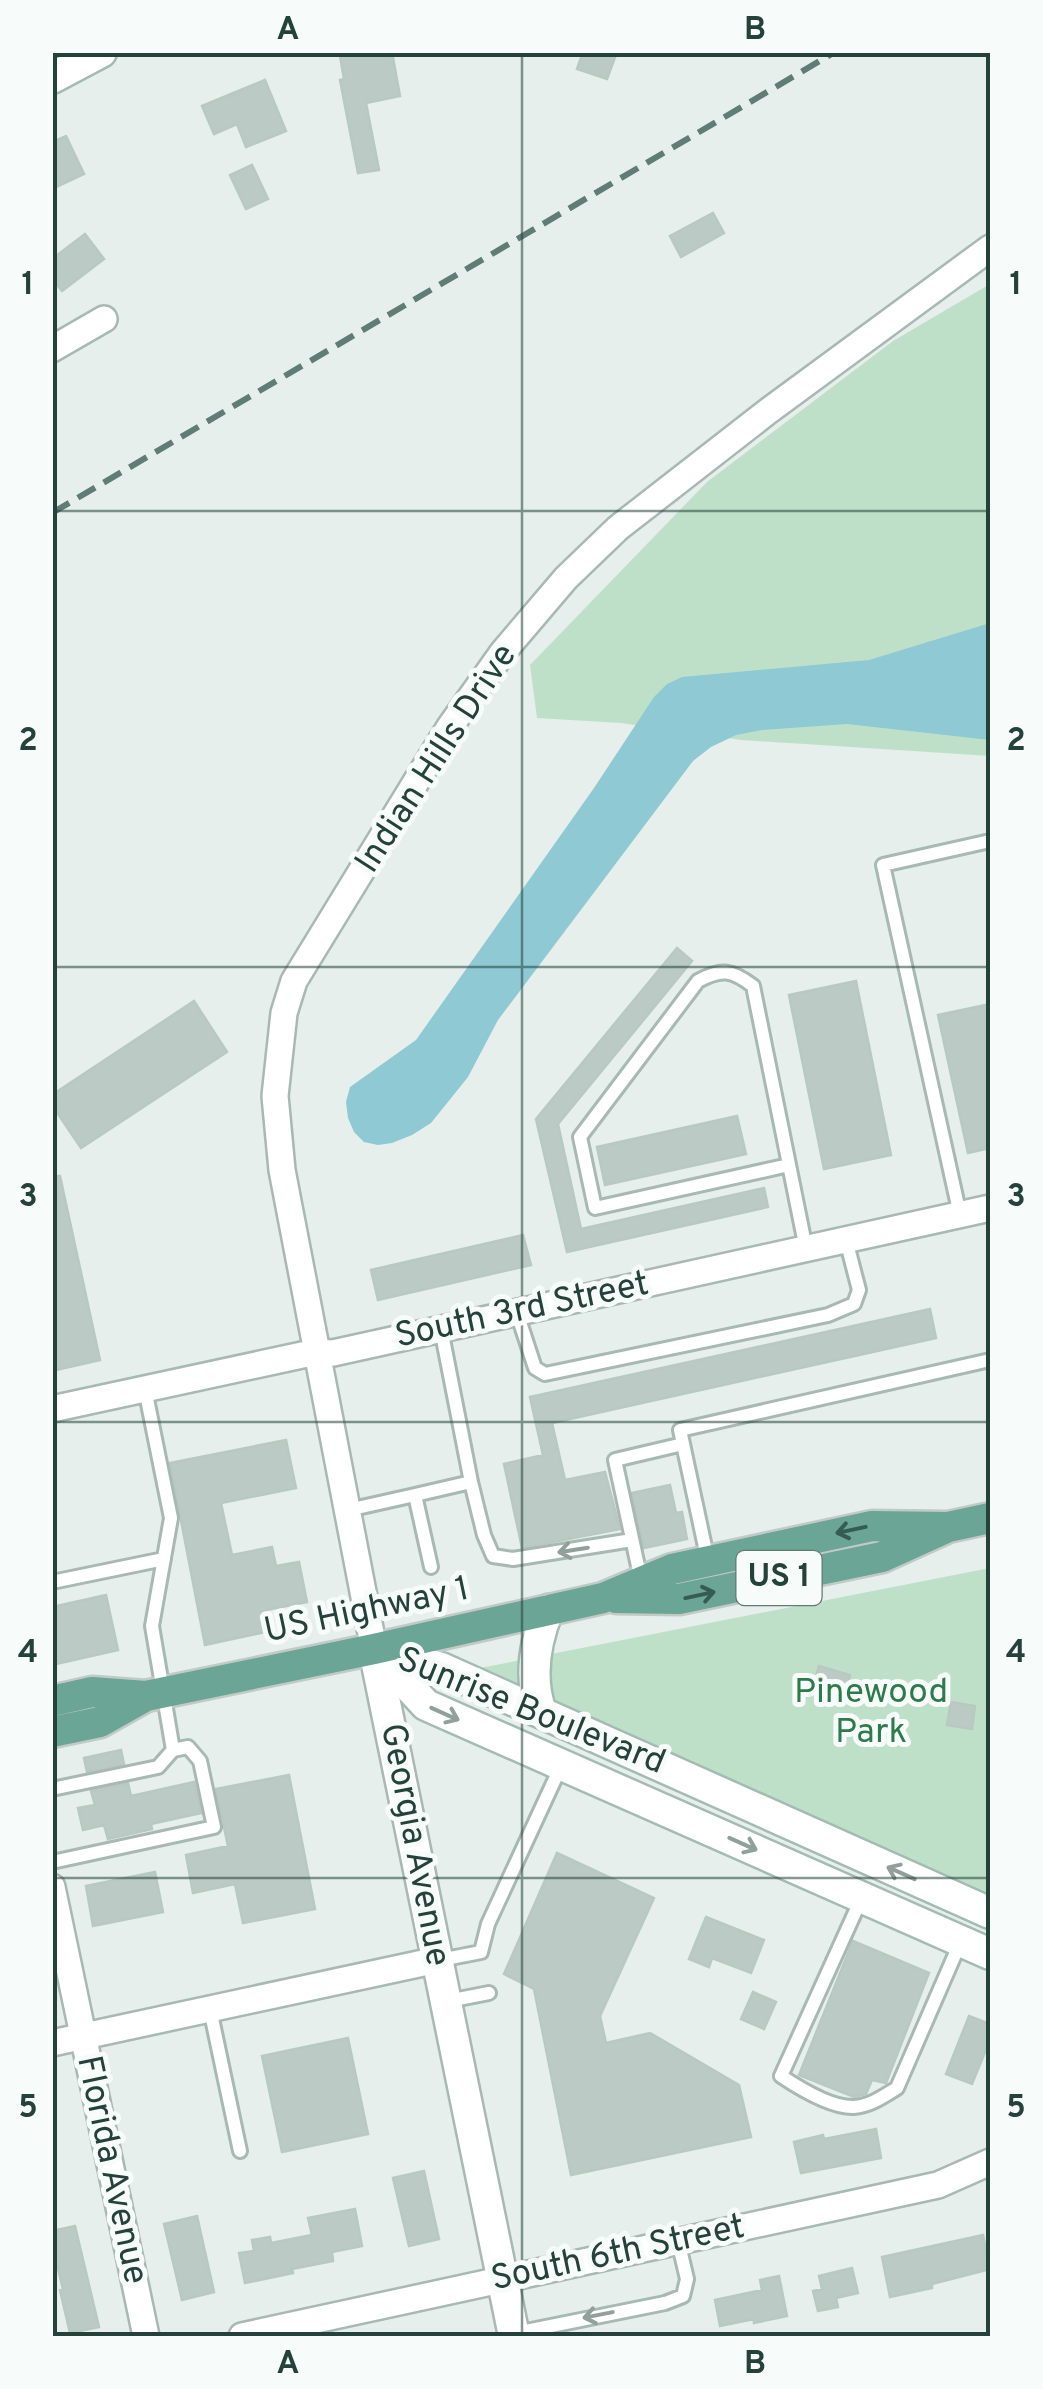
<svg xmlns="http://www.w3.org/2000/svg" width="1043" height="2389" viewBox="0 0 1043 2389" font-family="Overpass,sans-serif">
	<style>
		.green { fill: #bfe0c8 }
		.water { fill: #8ec9d4 }
		.building { fill: #bbcac4; stroke: #b8c9c2; stroke-width: 2.5 }
		.lines { fill: none; stroke-linecap: round; stroke-linejoin: round }
		.service-casing { stroke: #a8b8b2; stroke-width: 18 }
		.minor-casing { stroke: #a8b8b2; stroke-width: 30 }
		.tertiary-casing { stroke: #a8b8b2; stroke-width: 35 }
		.secondary-casing { stroke: #a4bbb3; stroke-width: 35 }
		.primary-casing { stroke: #c2cac8; stroke-width: 35 }
		.service { stroke: #fff; stroke-width: 12 }
		.minor { stroke: #fff; stroke-width: 25 }
		.tertiary { stroke: #fff; stroke-width: 30 }
		.secondary { stroke: #fff; stroke-width: 30 }
		.primary { stroke: #6aa596; stroke-width: 30 }
		.rail { stroke: #5f7d75; stroke-width: 6; stroke-dasharray: 20 10; stroke-linecap: butt }
		.oneway { stroke: #365b51 }
		.oneway2 { stroke: #92a09c }
		.grid { fill: none; stroke: #24423a; stroke-width: 2.5; stroke-opacity: 0.55 }
		.labels { text-anchor: middle; dominant-baseline: central; stroke-width: 10; stroke-linejoin: round; paint-order: stroke }
		.shield { fill: #f7fbf9; stroke: #637a73; stroke-width: 2.5 }
		.shield-label { font-size: 32px; font-weight: bold; fill: #24423a }
		.street-label { font-size: 35px; fill: #24423a; stroke: #f7fbf9 }
		.park-label { font-size: 35px; fill: #2d7a4b; stroke: #f7fbf9 }
		.neatline { fill: none; stroke: #24423a; stroke-width: 4 }
		.grid-label { font-size: 32px; text-anchor: middle; font-weight: bold; fill: #24423a }
	</style>
	<rect width="100%" height="100%" fill="#e6efeb"/>
	<path class="green" d="M990,284V756L741,740L621,723L537,718L530,665L707,482L893,341Z
		M990,1568V1895L470,1670Z"/>
	<path class="water" d="M990,623V740L847,724L762,730L736,735L711,747L693,761L498,1020L468,1077L431,1123L412,1135L392,1143L378,1145L364,1142L354,1132L348,1118L346,1102L350,1087L416,1040L594,788L654,697L667,684L682,677L869,660Z"/>
	<path class="building" d="M357,52H392L400,96L366,103L379,170L358,173L340,80L344,79L340,56Z
		M583,52H617L607,79L577,69Z
		M265,80L286,131L246,147L237,124L214,134L202,106Z
		M66,136L84,174L52,189V142Z
		M252,165L268,199L246,209L230,175Z
		M713,213L724,233L681,257L670,236Z
		M85,234L104,259L62,291L52,278V259Z
		M677,948L692,961L558,1124L581,1229L764,1188L768,1207L567,1252L536,1119Z
		M856,981L891,1155L824,1169L789,995Z
		M194,1001L227,1052L81,1148L52,1105V1095Z
		M990,1004V1148L968,1153L938,1015Z
		M737,1116L746,1154L605,1185L597,1147Z
		M60,1176L100,1360L52,1371V1177Z
		M523,1235L531,1265L378,1300L371,1270Z
		M930,1309L936,1338L552,1423L565,1480L605,1472L620,1529L522,1548L504,1464L543,1455L530,1397Z
		M286,1440L296,1488L221,1503L232,1555L272,1547L276,1566L299,1562L307,1602L261,1611L265,1632L205,1645L170,1463Z
		M670,1485L676,1513L682,1512L687,1539L644,1548L632,1493Z
		M106,1595L118,1650L52,1665V1607Z
		M819,1666L850,1675L844,1696L813,1687Z
		M951,1702L975,1706L972,1729L947,1725Z
		M121,1750L124,1764L87,1772L84,1758Z
		M289,1775L315,1909L243,1923L235,1884L193,1893L186,1855L228,1846L216,1789Z
		M194,1782L201,1813L151,1824L152,1829L108,1839L104,1825L83,1830L78,1808L95,1805L91,1791L128,1783L131,1796Z
		M557,1853L654,1898L600,2016L606,2043L650,2033L739,2085L751,2137L571,2175L534,1989L504,1974Z
		M155,1872L163,1912L93,1926L86,1886Z
		M706,1917L764,1940L751,1973L712,1958L709,1967L689,1959Z
		M853,1941L929,1973L886,2083L872,2080L866,2094L854,2097L799,2075Z
		M753,1992L776,2002L764,2029L741,2019Z
		M969,2016L990,2024V2040L972,2084L946,2074Z
		M348,2038L368,2134L282,2152L262,2056Z
		M876,2129L881,2158L801,2173L794,2142L823,2135L824,2139Z
		M424,2171L439,2239L409,2246L393,2178Z
		M355,2209L362,2246L332,2252L333,2261L292,2269L293,2273L245,2283L239,2253L254,2251L252,2240L270,2237L271,2243L312,2235L308,2218Z
		M197,2216L214,2292L182,2300L164,2224Z
		M75,2226L99,2327L70,2333L60,2290L63,2289L52,2244V2231Z
		M983,2235L990,2269L932,2284V2288L890,2297L882,2257Z
		M852,2268L858,2293L836,2298L838,2307L818,2311L813,2291L822,2289L819,2276Z
		M779,2276L787,2316L754,2323V2319L720,2326L715,2300L762,2290L760,2280Z"/>
	<g class="lines">
		<g class="service-casing">
			<path id="service" d="M789,1165L595,1208L580,1137L698,981C722,968 732,970 753,986L806,1249
				M960,1215L883,865L990,841
				M517,1313L535,1368L545,1374L828,1315L854,1304L859,1290L846,1240
				M441,1329L471,1482L484,1535L493,1556L513,1559L632,1540
				M348,1510L415,1495
				M708,1561L680,1430L990,1360
				M431,1567L415,1495L471,1482
				M641,1580L615,1460L683,1444
				M52,1582L164,1559
				M52,1789L158,1767L173,1750L152,1626L171,1518L145,1389
				M52,1862L214,1827L200,1761L188,1747L173,1750
				M862,1897L781,2076C799,2088 831,2108 854,2107C870,2106 884,2096 897,2088L960,1943
				M440,1960L481,1952L488,1924L561,1766
				M448,2001L489,1993
				M210,2009L240,2151
				M516,2333L665,2303L683,2296L687,2279L678,2241"/>
		</g>
		<g class="minor-casing">
			<path id="minor" d="M52,349L104,319
				M52,1409L316,1352L333,1353L990,1208
				M374,1649L282,1170L275,1096L284,1013L294,981L449,728L503,652L566,578L618,528L767,412L990,248
				M52,1887L146,2336
				M52,2043L437,1960
				M242,2336L938,2185L990,2162"/>
		</g>
		<g class="tertiary-casing">
			<path id="tertiary" d="M374,1649L514,2336"/>
		</g>
		<g class="secondary-casing">
			<path id="secondary" d="M52,78L101,52
				M374,1649L426,1705L990,1954
				M374,1649L441,1668L990,1913
				M541,1712C529,1678 535,1642 548,1610"/>
		</g>
		<g class="primary-casing">
			<path id="primary" d="M616,1598L679,1599L882,1557L948,1527L990,1518
				M52,1701L92,1692L146,1696
				M52,1732L100,1722L146,1696L374,1649L603,1598L672,1569L872,1526L948,1527"/>
		</g>
		<use href="#service" class="service"/>
		<use href="#minor" class="minor"/>
		<use href="#tertiary" class="tertiary"/>
		<use href="#secondary" class="secondary"/>
		<use href="#primary" class="primary"/>
		<path class="rail" d="M52,513L835,52"/>
	</g>
	<defs><path id="oneway-shaft" d="M-6 0H5M1.5-3L5.5 0L1.5 3" fill="none" stroke-width="1.6" stroke-linecap="round" stroke-linejoin="round" transform="scale(2.5)"/></defs>
	<g class="oneway">
		<use href="#oneway-shaft" transform="translate(851 1530) rotate(168)"/>
		<use href="#oneway-shaft" transform="translate(700 1595) rotate(-12)"/>
	</g>
	<g class="oneway2">
		<use href="#oneway-shaft" transform="translate(573 1550) rotate(171)"/>
		<use href="#oneway-shaft" transform="translate(445 1714) rotate(24)"/>
		<use href="#oneway-shaft" transform="translate(743 1844) rotate(24)"/>
		<use href="#oneway-shaft" transform="translate(901 1873) rotate(-156)"/>
		<use href="#oneway-shaft" transform="translate(598 2315) rotate(169)"/>
	</g>
	<path class="grid" d="M522,52V2336M52,511H990M52,967H990M52,1422H990M52,1878H990"/>
	<g class="labels">
		<rect class="shield" x="736.5" y="1551" width="85" height="54" rx="8"/>
		<g class="shield-label">
			<text x="779" y="1578">US 1</text>
		</g>
		<g class="street-label">
			<text transform="translate(437 759) rotate(-57)">Indian Hills Drive</text>
			<text transform="translate(522 1311) rotate(-12)">South 3rd Street</text>
			<text transform="translate(367 1611) rotate(-12)">US Highway 1</text>
			<text transform="translate(531 1712) rotate(22)">Sunrise Boulevard</text>
			<text transform="translate(414 1845) rotate(79)">Georgia Avenue</text>
			<text transform="translate(111 2170) rotate(78)">Florida Avenue</text>
			<text transform="translate(618 2254) rotate(-12)">South 6th Street</text>
		</g>
		<g class="park-label">
			<text x="871" y="1693">Pinewood<tspan x="871" dy="40">Park</tspan></text>
		</g>
	</g>
	<rect width="1043" height="2389" fill="none" stroke="#f7fbf9" stroke-width="110"/>
	<rect x="55" y="55" width="933" height="2279" class="neatline"/>
	<g class="grid-label">
		<text x="288" y="39">A</text>
		<text x="755" y="39">B</text>
		<text x="28" y="294">1</text>
		<text x="1016" y="294">1</text>
		<text x="28" y="750">2</text>
		<text x="1016" y="750">2</text>
		<text x="28" y="1206">3</text>
		<text x="1016" y="1206">3</text>
		<text x="28" y="1662">4</text>
		<text x="1016" y="1662">4</text>
		<text x="28" y="2117">5</text>
		<text x="1016" y="2117">5</text>
		<text x="288" y="2373">A</text>
		<text x="755" y="2373">B</text>
	</g>
</svg>
